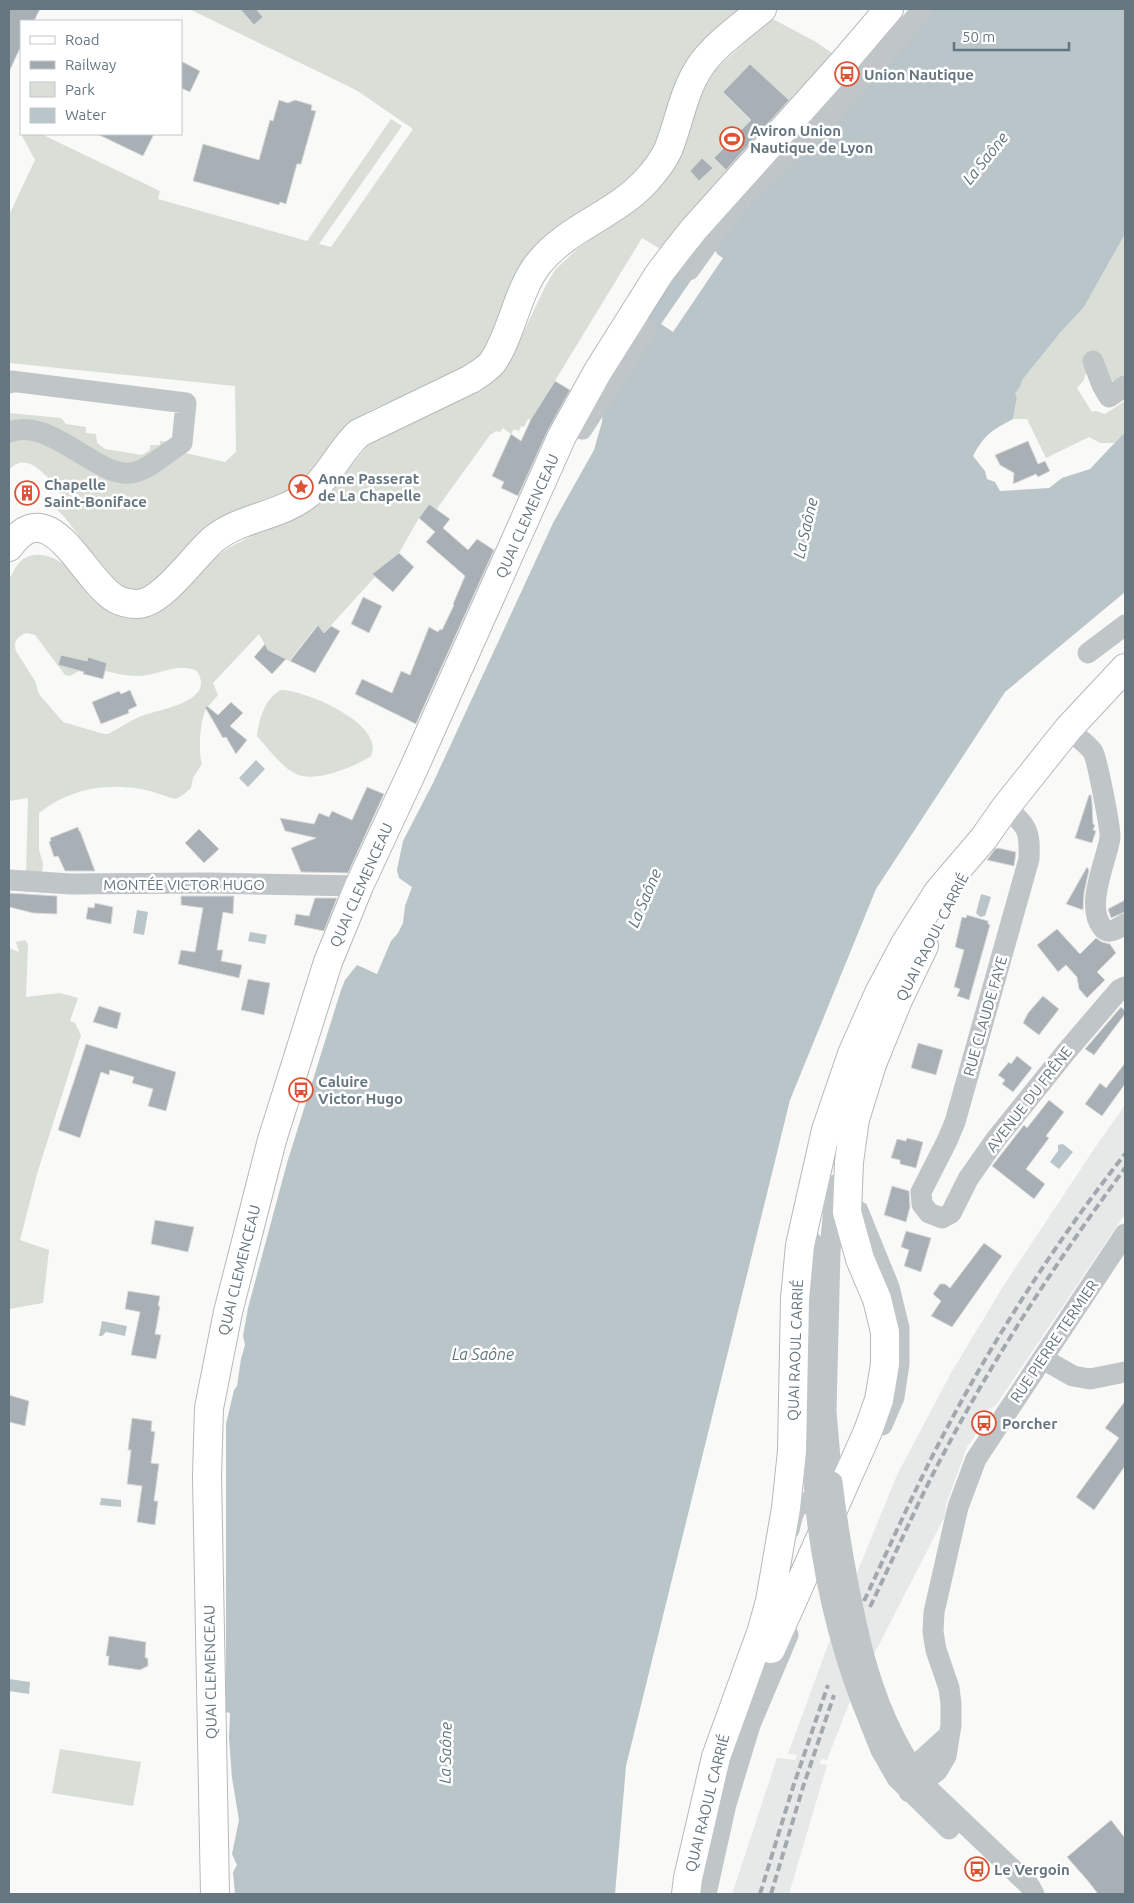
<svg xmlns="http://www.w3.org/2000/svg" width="1134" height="1903" viewBox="0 0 1134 1903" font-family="Ubuntu,sans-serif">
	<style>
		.built { fill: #e7e8e8 }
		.green { fill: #d9ded6; fill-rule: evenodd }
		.water { fill: #b9c5c9 }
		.pier { fill: #f9f9f7 }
		.building { fill: #a8b0b6; stroke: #dbdbd9 }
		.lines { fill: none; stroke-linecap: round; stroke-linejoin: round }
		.major-casing { stroke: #b4b9bd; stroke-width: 30 }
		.minor { stroke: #c0c5c8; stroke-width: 21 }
		.major { stroke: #fff; stroke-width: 28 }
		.rail { stroke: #a2a9ae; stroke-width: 4; stroke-dasharray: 8 4; stroke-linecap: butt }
		.minor-bridge { stroke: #c0c5c8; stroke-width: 21 }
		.labels { text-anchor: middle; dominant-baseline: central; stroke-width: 5; stroke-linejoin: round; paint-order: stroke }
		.poi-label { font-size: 15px; font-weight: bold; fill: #667680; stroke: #fff; text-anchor: start }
		.street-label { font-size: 15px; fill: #667680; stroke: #fff }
		.water-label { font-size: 16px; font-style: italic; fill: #60757a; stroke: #fff }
	</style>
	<rect width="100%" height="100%" fill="#f9f9f7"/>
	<path class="built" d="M1125,1105V1214L996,1405L984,1412L975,1436L967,1447L946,1505L945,1516L850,1701L827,1760L821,1759L820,1764L827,1765L789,1894H732L777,1758L795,1760L797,1755L788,1754L832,1634L897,1475L951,1373L1004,1285L1094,1149Z"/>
	<path class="green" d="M189,9H743L652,152L630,181L566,220L542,239L532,251L516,275L487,345L477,359L456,374L371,410L350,423L338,435L316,467L298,485L153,585C145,588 138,592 130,590C102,583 80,528 55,508L61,494C50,480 28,448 9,470V438L31,436L112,475L181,452L225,462L236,452L235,386L9,363V215L35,160L21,134H41L160,191L158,199L307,241L391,119L402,126L319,244L331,247L413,129L356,90Z
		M771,18L816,42L835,55L799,97L715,184L662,250L642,238L531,420L528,419L524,427L521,426L519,431L514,429L511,434L503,428L500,432L496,431L490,435L436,510L429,504L419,518L399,553L373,574L375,577L324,633L317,625L289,661L268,650L259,634L213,683L218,695C214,700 208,706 205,711C200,723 198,752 202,764L193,778L191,788L183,795L176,799C166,797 156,792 146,790C106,782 70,789 39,813V850L43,863L42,874L26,872L28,798L9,801V579C13,573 16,565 22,560C39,548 61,559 73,573C79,581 83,591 91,598C104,610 118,617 135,618L228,548L267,528L330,492L368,445L381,437L434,413L485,386L508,361L514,352L545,287L555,270L576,250L614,222L692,110L713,72ZM26,633L35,635L65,675L70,676L79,671L82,660L87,661L88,658L107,663L105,671C117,674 128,676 140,676C161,675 176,662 197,671C217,703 157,709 139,717C128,722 118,729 108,734H104L63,722L39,694L35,681L16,651C13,642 17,637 26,633Z
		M1125,234V386L1123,387L1104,375L1087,374L1085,375L1084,380L1077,388L1092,412L1096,411L1105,414L1125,401V432L1114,443H1100L1089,437L1046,458L1027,419H1013L1017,397L1014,393L1020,387L1023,379L1060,333L1084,307Z
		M9,413L61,418L66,424L86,427V433L96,434L97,443L105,449L142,455L150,450V445H160V441L176,442L136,467L9,427Z
		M281,690C305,690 386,724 371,756C354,767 316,783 296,774C280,766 269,749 257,736C259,719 265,698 281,690Z
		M25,940L28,944L26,997L60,993L78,998L70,1021L75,1023L81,1035L37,1174L20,1240L49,1250L43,1303L9,1309V948L19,952L16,942Z
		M60,1749L141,1762L133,1806L52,1793Z"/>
	<path class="water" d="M931,9H1125V234L1084,307L1060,333L1023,379L1020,387L1015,393L1017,397L1013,419C992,430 984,435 973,456L985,471L987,479L995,482L1000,491L1049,488L1062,478L1090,469L1125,432V592L1005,692L876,889L790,1100L626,1766L615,1894H235L233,1872L237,1865L232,1854L239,1820L232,1778L229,1738L230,1713L226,1712V1424L234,1390L237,1386L241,1359L245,1345L243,1336L248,1308L287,1163L341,990L345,980L357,965L377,974L391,941L398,933L403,923L405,906L412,887L399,878L397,870L403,841L433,783L553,523L594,450L602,422L603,407L642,326L683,265L709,248Z
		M256,760L265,769L248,787L239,778Z
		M981,894L991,897L985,916L980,917L976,913Z
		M137,910L148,912L144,935L133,933Z
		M250,932L267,935L265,944L248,941Z
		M1063,1144L1073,1152L1059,1169L1050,1162L1058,1151V1145Z
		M102,1321L127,1326L125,1336L106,1332L102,1336H99Z
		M101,1498L121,1500V1507L100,1505Z
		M9,1679L30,1682L29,1694L9,1691Z"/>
	<path class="pier" d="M712,250L716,251L717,254L723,258L673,332L661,324Z"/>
	<path class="building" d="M9,9H40L34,21H21V46L9,72Z
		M240,9H256L263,17L254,25Z
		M181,61L200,71L190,92L181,88Z
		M750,64L789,100L726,170L714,158L751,120L723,92Z
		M279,100L288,103L295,100L312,105L311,110L316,111L301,164H297L286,204L280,202L279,205L193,181L203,144L259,160L270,120L273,121Z
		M97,134H154L143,156Z
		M702,158L713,168L699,181L690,171Z
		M555,381L570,390L548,430L518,496L501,488L504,482L492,476L511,434L521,441L531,419Z
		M1028,441L1038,464L1045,461L1050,471L1038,477L1036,474L1013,484L1014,473L1000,465L995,455Z
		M32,482L36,501L22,505L18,485Z
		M429,504L450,519L443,528L468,550L477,539L494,550L416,724L355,694L362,679L392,693L401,671L410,675L429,627L438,632L440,629L442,630L454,605L453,604L465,576L426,542L435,532L419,518Z
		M399,553L414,567L393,592L372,574Z
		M363,597L382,606L369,633L351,624Z
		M318,625L324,633L331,626L340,631L315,673L290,661Z
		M265,644L268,650L286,659L272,674L254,657Z
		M61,655L87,661L88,657L107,663L103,679L83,674L84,672L58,665Z
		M130,690L137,706L128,710L129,713L101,724L92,702L119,691L121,694Z
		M231,702L243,713L230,726L247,740L236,754L226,737L223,738L205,707L207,706L218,715Z
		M367,787L384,794L348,873L301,872L291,848L316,838L285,831L280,818L314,824L319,813L329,817L332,811L352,820Z
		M1089,795H1091L1092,802L1093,824L1095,825L1093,830L1096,831L1092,843L1075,838Z
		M78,827L79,831H80L95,871H65L58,856L54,857L49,842L51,841L50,838Z
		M199,829L219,849L204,863L185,843Z
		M998,848L1016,852L1014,866L987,860L995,849Z
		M1087,867L1089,870L1084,893L1083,910L1066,904Z
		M9,893L57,896V914L33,913L9,907Z
		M181,896H234L233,914L223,912L217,950H223L221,961L242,965L239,978L178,964L181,950L195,952L203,908L181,905Z
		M315,898H337L324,931L294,925L296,914L309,916Z
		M1125,900V912L1111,918L1108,909Z
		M95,903L113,907L111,924L86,919L88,907L94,908Z
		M967,915L988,921V924L990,925L969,1000L957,996L960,989L954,987L964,950L955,947L962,917L966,918Z
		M1057,929L1080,954L1096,938L1102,942L1110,944L1116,953L1097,972L1105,980L1087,998L1079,989L1077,977L1066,965L1058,972L1037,945Z
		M248,979L270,983L264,1015L241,1010Z
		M1043,996L1059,1009L1039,1035L1023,1023L1028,1013Z
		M99,1006L121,1013L117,1029L93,1022Z
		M1121,1007L1125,1011V1014L1094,1055L1085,1049Z
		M918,1043L943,1050L936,1075L911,1068Z
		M86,1044L176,1072L166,1111L148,1106L153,1089L132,1083L134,1077L110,1070L109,1075L101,1072L80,1138L58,1130Z
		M1017,1056L1032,1068L1013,1092L1002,1084L1005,1080L998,1075L1009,1062L1011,1064Z
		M1125,1063V1084L1102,1116L1085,1104L1100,1083L1106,1088Z
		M1049,1100L1064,1112L1046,1136L1049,1138L1026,1169L1045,1184L1034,1199L992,1166L1024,1125L1027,1128Z
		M907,1138L923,1142L916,1168L900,1164V1160L891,1158L897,1139L906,1141Z
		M892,1186L909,1191L910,1207L906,1222L884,1215Z
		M155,1220L194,1227L188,1252L151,1244Z
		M906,1231L931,1238L921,1272L904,1266L909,1250L901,1247Z
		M984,1243L1002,1256L952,1327L931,1316L941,1301L933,1294L940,1284H945L950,1288Z
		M128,1291L160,1296L158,1306H160L155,1334L161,1335L156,1359L131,1355L140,1312L125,1309Z
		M9,1395L29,1401L25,1426L9,1422Z
		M1125,1401V1466L1094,1510L1076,1497L1119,1438L1105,1428Z
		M132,1418L152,1421L151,1431L155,1432L151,1463L159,1464L154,1501H158L155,1525L137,1522L142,1486L127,1484L131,1450H128Z
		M109,1636L146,1642L145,1657L148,1659V1666L140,1670L108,1665L109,1656H106Z
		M1111,1820L1125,1838V1894H1098L1088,1881L1067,1857Z"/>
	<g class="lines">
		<g class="major-casing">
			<path id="major" d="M9,547C50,488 84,582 116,599C123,603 131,604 138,604C163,603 195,554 215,538C242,517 281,516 308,494C329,478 339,451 359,433L471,379C478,374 486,370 492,363C512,335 517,290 539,263C568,227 615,215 646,181C655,171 663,161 668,150C679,123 683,93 699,68C713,46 742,26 762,9
				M771,1649L868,1431L879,1400L885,1364V1332L877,1299L860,1259L847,1212L849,1162L855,1119L872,1064L898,1000L924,946
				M215,1894L207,1476L209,1408L228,1312L272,1140L328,962L359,886L413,770L562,436L598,371L659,274L678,249L694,229L842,64L889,9
				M686,1894L688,1878L716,1757L762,1630L770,1601L786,1508L792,1451L795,1299L800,1245L826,1130L852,1054L879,993L905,944L938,892L984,838L1005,808L1068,729L1125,668"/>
		</g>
		<path class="minor" d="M689,270L740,199L818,128L923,9
			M1093,361L1102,385L1109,397L1125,386
			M9,383L11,381L186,403L182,443C168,452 152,467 136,472C99,483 54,416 9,432
			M567,426L582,429L646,329
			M1088,653L1125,625
			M1068,729C1075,736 1087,743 1093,752C1097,759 1111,830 1110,838C1106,862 1085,905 1102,927C1108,936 1118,928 1125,924
			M1005,808C1028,826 1030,830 1029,859L955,1122L947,1141L921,1192L922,1204L929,1213L942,1218L951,1213L968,1179L996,1139L1066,1052L1119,990L1125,987
			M9,880L71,884L208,883L359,886
			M858,1211L889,1287L899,1328V1364L894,1397L882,1425
			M1043,1359L1073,1376L1090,1379L1125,1372
			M832,1482L826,1412L830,1251L836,1185
			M789,1530C794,1510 793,1504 815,1500L810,1407L812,1302L811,1241
			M863,1653C876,1701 893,1742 922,1783L1029,1885L1034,1894
			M871,1725L881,1750L897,1778L949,1829
			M900,1776L925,1757L948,1736
			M909,1792L937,1771L946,1756L951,1725V1704L949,1688L936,1650L933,1632L934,1612L958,1507L976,1459L1125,1234
			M706,1894L726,1804L750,1725L788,1635"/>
		<use href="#major" class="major"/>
		<path class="rail" d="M864,1601C888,1550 911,1498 937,1447C989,1346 1054,1244 1125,1154
			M870,1607C895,1555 918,1501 946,1449C998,1351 1059,1258 1125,1168
			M760,1894L793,1787L828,1685
			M771,1894L803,1787L834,1695"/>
		<path class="minor-bridge" d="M832,1482C839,1540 849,1596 863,1653
			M815,1500C823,1577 841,1654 871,1725"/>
	</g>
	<defs>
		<g id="bus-ring" transform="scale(1.25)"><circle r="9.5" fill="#fff" stroke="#da5537" stroke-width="1.5"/><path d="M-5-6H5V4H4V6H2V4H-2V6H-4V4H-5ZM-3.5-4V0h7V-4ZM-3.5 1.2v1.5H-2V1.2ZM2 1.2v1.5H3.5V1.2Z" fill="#da5537"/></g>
		<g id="stadium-ring" transform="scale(1.25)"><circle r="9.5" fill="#fff" stroke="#da5537" stroke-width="1.5"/><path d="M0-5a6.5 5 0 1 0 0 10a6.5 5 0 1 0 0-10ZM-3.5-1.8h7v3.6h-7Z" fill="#da5537"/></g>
		<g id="sight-ring" transform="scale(1.25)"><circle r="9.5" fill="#fff" stroke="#da5537" stroke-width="1.5"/><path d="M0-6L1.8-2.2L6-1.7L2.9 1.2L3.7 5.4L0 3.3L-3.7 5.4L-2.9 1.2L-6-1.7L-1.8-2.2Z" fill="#da5537"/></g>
		<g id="building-ring" transform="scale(1.25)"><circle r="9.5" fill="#fff" stroke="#da5537" stroke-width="1.5"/><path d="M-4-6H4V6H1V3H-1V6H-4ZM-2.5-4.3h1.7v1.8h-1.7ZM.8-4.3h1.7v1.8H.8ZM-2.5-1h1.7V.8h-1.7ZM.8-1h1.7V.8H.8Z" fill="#da5537"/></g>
	</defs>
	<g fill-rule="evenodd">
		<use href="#bus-ring" x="847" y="74"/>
		<use href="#stadium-ring" x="732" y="139"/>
		<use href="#sight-ring" x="301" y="487"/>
		<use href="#building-ring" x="27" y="493"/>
		<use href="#bus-ring" x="301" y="1090"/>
		<use href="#bus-ring" x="984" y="1423"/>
		<use href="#bus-ring" x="977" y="1869"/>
	</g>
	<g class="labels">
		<g class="poi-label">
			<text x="864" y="74">Union Nautique</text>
			<text x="750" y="130">Aviron Union<tspan x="750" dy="17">Nautique de Lyon</tspan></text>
			<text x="318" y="478">Anne Passerat<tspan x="318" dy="17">de La Chapelle</tspan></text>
			<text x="44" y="484">Chapelle<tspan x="44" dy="17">Saint-Boniface</tspan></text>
			<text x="318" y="1081">Caluire<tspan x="318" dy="17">Victor Hugo</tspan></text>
			<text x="1002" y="1423">Porcher</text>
			<text x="994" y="1869">Le Vergoin</text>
		</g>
		<g class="street-label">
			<text transform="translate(527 516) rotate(-66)">QUAI CLEMENCEAU</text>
			<text x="184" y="884">MONTÉE VICTOR HUGO</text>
			<text transform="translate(361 885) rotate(-66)">QUAI CLEMENCEAU</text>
			<text transform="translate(932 937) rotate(-63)">QUAI RAOUL CARRIÉ</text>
			<text transform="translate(985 1016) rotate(-74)">RUE CLAUDE FAYE</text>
			<text transform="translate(1029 1099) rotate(-52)">AVENUE DU FRÊNE</text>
			<text transform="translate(239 1270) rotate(-76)">QUAI CLEMENCEAU</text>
			<text transform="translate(1054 1341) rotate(-56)">RUE PIERRE TERMIER</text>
			<text transform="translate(795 1350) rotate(-88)">QUAI RAOUL CARRIÉ</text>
			<text transform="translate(210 1672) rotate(-91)">QUAI CLEMENCEAU</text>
			<text transform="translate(707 1803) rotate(-76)">QUAI RAOUL CARRIÉ</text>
		</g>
		<g class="water-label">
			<text transform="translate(985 158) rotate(-51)">La Saône</text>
			<text transform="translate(805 528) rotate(-77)">La Saône</text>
			<text transform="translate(644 898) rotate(-67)">La Saône</text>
			<text x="483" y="1354">La Saône</text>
			<text transform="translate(445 1753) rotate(-89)">La Saône</text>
		</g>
	</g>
	<rect width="1134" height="1903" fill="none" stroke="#667680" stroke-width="20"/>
	<rect x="20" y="20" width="162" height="115" fill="#ffffff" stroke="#c2c8cc"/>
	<rect x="30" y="36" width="25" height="8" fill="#ffffff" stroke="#c2c8cc"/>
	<text x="65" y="45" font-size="15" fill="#667680">Road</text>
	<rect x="30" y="61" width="25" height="8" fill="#a2a9ae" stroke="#c2c8cc"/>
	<text x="65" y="70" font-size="15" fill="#667680">Railway</text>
	<rect x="30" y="82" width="25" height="15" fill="#d9ded6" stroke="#c2c8cc"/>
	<text x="65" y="95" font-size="15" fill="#667680">Park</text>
	<rect x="30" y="108" width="25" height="15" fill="#b9c5c9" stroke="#c2c8cc"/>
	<text x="65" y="120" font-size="15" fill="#667680">Water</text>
	<path d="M954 42v8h115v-8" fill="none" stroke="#667680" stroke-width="2.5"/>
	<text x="962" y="42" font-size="15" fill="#667680" stroke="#ffffff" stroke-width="4" paint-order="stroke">50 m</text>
</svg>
